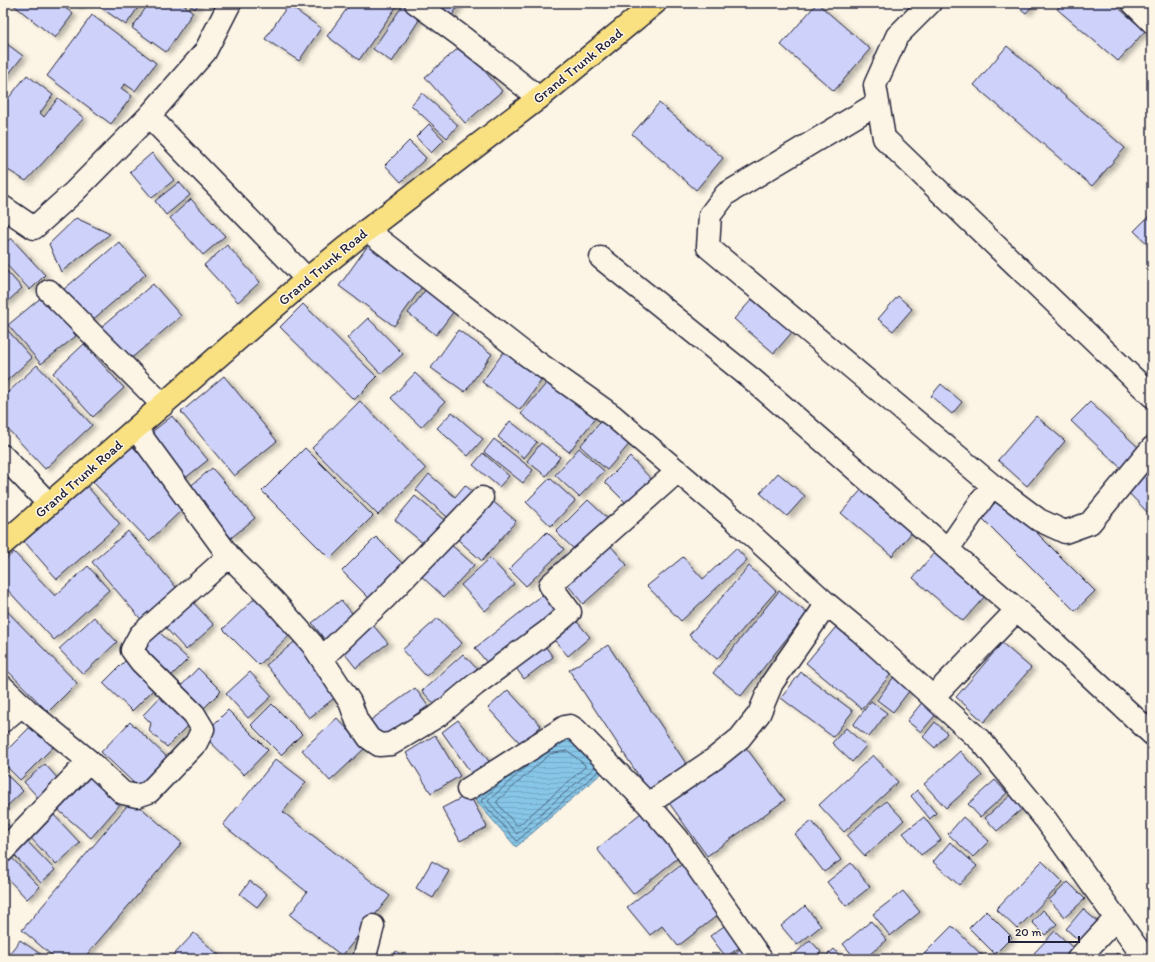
<svg xmlns="http://www.w3.org/2000/svg" width="1155" height="962" viewBox="0 0 1155 962" font-family="Itim,sans-serif">
	<style>
		.water { fill: url(#water-rules); stroke: #5f84a2 }
		.lines { fill: none; stroke-linecap: round; stroke-linejoin: round }
		.shore { stroke: #4a6480; stroke-width: 1 }
		.building { fill: #ced2fa; stroke: #22223b; filter: url(#shadow) }
		.minor-casing { stroke: #22223b; stroke-width: 25 }
		.major-casing { stroke: #22223b; stroke-width: 25 }
		.minor { stroke: #fcf5e5; stroke-width: 22 }
		.major { stroke: #f9e181; stroke-width: 22 }
		.labels { text-anchor: middle; dominant-baseline: central; stroke-width: 3; stroke-linejoin: round; paint-order: stroke }
		.street-label { font-size: 14px; fill: #22223b; stroke: #fcf5e5 }
	</style>
	<defs>
		<pattern id="water-rules" width="6" height="5" patternUnits="userSpaceOnUse"><rect width="6" height="5" fill="#87c6e7"/><path d="M0 2.5h6" fill="none" stroke="#74aac7"/></pattern>
		<filter id="shadow"><feDropShadow dx="4.5" dy="2.5" stdDeviation="2" flood-color="#0004"/></filter>
	</defs>
	<rect width="100%" height="100%" fill="#fcf5e5"/>
	<filter id="ink" filterUnits="userSpaceOnUse"><feTurbulence type="fractalNoise" baseFrequency=".025" numOctaves="2"/><feDisplacementMap in="SourceGraphic" scale="8" xChannelSelector="R" yChannelSelector="G"/><feConvolveMatrix kernelMatrix="1 2 1 2 8 2 1 2 1" color-interpolation-filters="sRGB"/></filter>
	<g filter="url(#ink)">
		<path class="water" d="M572,735L610,766L516,847L475,800L543,739Z"/>
		<g class="lines">
			<path class="shore" d="M568,751L585,765V767L519,825H516L497,803V801L550,754Z
				M528,765L488,801L517,834L595,767
				M501,782L481,801L517,841L599,771"/>
		</g>
		<path class="building" d="M11,3H59L73,14L55,38Z
			M72,3H81L78,7Z
			M98,3H141L126,25L97,5Z
			M149,3H181L193,12L166,52L132,28Z
			M187,3H199L195,9Z
			M351,3H399L359,60L327,36Z
			M431,3H460L451,17Z
			M817,3L870,49L834,91L781,45Z
			M1014,3H1035L1026,13Z
			M1063,3H1113L1145,31L1118,61L1057,9Z
			M288,5L321,28L299,61L265,39Z
			M403,5L421,17L392,62L373,49Z
			M92,15L156,63L135,91L125,84L121,88L132,96L111,124L47,76Z
			M3,41L23,56L3,81Z
			M462,45L502,91L465,123L425,77Z
			M1007,46L1125,148L1092,186L974,85Z
			M27,75L53,95L40,113L44,117L58,98L84,118L26,181L3,167V105Z
			M422,93L458,125L447,138L411,105Z
			M659,103L723,158L696,190L632,134Z
			M429,124L444,140L431,153L416,137Z
			M409,141L426,158L401,182L385,165Z
			M152,153L174,180L152,198L130,172Z
			M179,182L190,195L166,215L155,201Z
			M191,199L225,236L203,255L170,218Z
			M1152,213V248L1134,231Z
			M76,218L110,234L61,272L49,244Z
			M11,238L45,275L30,290L3,261V245Z
			M119,242L146,274L90,322L63,290Z
			M369,244L424,284L394,326L339,286Z
			M227,245L260,282L238,302L204,265Z
			M3,267L22,288L3,306Z
			M153,284L181,316L128,361L100,328Z
			M426,289L454,311L436,335L408,313Z
			M43,296L76,336L41,364L8,325Z
			M755,296L794,330L774,353L734,319Z
			M898,296L912,309L893,331L878,319Z
			M303,304L377,377L354,400L280,327Z
			M368,318L403,354L381,374L347,338Z
			M3,325L32,358L3,384Z
			M458,330L492,354L465,392L431,368Z
			M84,344L124,388L93,417L53,373Z
			M508,346L546,374L520,410L482,382Z
			M37,365L92,425L45,469L3,424V397Z
			M415,373L445,402L421,427L391,398Z
			M553,375L600,412L569,452L521,414Z
			M224,376L277,441L234,476L181,412Z
			M941,384L962,402L952,414L931,396Z
			M360,401L426,469L378,515L312,448Z
			M1090,402L1141,450L1122,469L1071,421Z
			M452,412L483,439L468,456L437,428Z
			M172,416L208,460L184,479L148,435Z
			M1036,416L1065,441L1027,486L998,460Z
			M604,418L631,442L607,470L580,446Z
			M510,421L537,442L524,458L498,437Z
			M494,439L533,470L523,483L484,452Z
			M541,443L560,457L546,476L527,461Z
			M132,446L187,505L149,541L93,482Z
			M305,448L373,516L330,559L262,491Z
			M579,448L604,471L579,497L555,475Z
			M483,453L509,476L499,487L473,465Z
			M630,457L656,484L631,508L605,482Z
			M1149,467L1152,470V517L1126,490Z
			M212,468L255,518L231,538L188,488Z
			M778,473L805,496L787,516L760,493Z
			M429,474L455,497L465,485L475,494L452,521L416,490Z
			M550,478L575,501L551,526L526,502Z
			M86,485L120,524L57,579L23,540Z
			M863,488L913,531L892,556L841,513Z
			M415,496L449,524L429,548L395,520Z
			M1001,497L1095,591L1075,611L981,517Z
			M490,499L516,521L482,561L456,538Z
			M588,500L608,519L576,551L556,532Z
			M128,531L181,593L145,624L92,562Z
			M547,532L564,549L526,586L509,569Z
			M376,537L406,567L372,601L342,571Z
			M449,543L474,565L444,597L420,575Z
			M610,545L627,565L583,604L566,583Z
			M736,548L747,560L681,621L647,586L683,557L703,579Z
			M14,552L55,596L88,566L109,590L54,640L3,585V562Z
			M934,553L985,596L963,621L913,578Z
			M490,558L514,584L485,611L461,585Z
			M749,566L776,591L717,659L689,635Z
			M779,591L807,613L741,696L713,673Z
			M260,593L296,629L259,665L223,629Z
			M545,593L557,609L489,665L475,648Z
			M190,599L214,625L186,650L163,625Z
			M341,600L358,620L328,644L312,623Z
			M3,607L77,683L48,712L3,666Z
			M572,616L590,637L568,656L550,635Z
			M94,617L117,642L83,674L59,649Z
			M438,618L462,643L426,676L402,650Z
			M840,622L896,668L862,709L806,663Z
			M372,624L388,643L356,668L341,649Z
			M159,632L188,659L167,680L139,653Z
			M298,639L342,692L309,718L266,665Z
			M542,642L553,657L524,679L513,664Z
			M1002,643L1031,668L984,722L956,697Z
			M608,645L687,765L648,790L569,670Z
			M463,654L478,670L437,707L422,691Z
			M127,659L156,687L132,711L103,683Z
			M198,668L221,691L203,709L180,687Z
			M250,672L272,696L248,718L226,694Z
			M801,672L853,711L833,737L781,698Z
			M896,674L913,686L893,712L877,700Z
			M415,688L428,706L381,739L368,722Z
			M508,690L541,726L521,744L488,708Z
			M162,695L191,723L167,747L149,731L151,723L143,715Z
			M924,700L938,712L921,732L907,721Z
			M871,701L887,713L869,737L853,725Z
			M272,704L302,734L281,755L251,725Z
			M228,710L268,750L244,775L203,735Z
			M337,718L365,748L330,781L302,750Z
			M458,720L494,768L477,781L442,732Z
			M130,722L167,757L138,787L101,752Z
			M935,722L947,733L935,748L923,737Z
			M32,725L54,746L20,780L3,763V754Z
			M846,728L866,746L852,762L832,743Z
			M435,735L460,776L431,793L406,753Z
			M744,745L785,800L707,856L667,800Z
			M960,751L982,776L946,808L924,784Z
			M873,755L898,782L844,832L819,805Z
			M276,759L306,782L283,812L390,896L342,956L290,915L307,892L223,825Z
			M45,764L64,786L44,804L24,782Z
			M3,771L23,791L3,810Z
			M89,773L122,802L91,838L57,809Z
			M995,780L1007,793L980,817L968,804Z
			M917,790L936,813L930,819L911,796Z
			M469,794L487,827L460,841L442,808Z
			M1011,795L1023,808L997,831L985,818Z
			M132,800L182,843L83,959H56L22,930Z
			M886,801L904,820L865,856L847,836Z
			M647,808L684,853L633,894L597,849Z
			M53,814L80,843L56,865L29,836Z
			M924,817L941,840L921,855L903,833Z
			M963,817L989,841L973,857L948,834Z
			M3,820L16,833L3,846Z
			M812,821L841,860L824,872L795,834Z
			M25,839L55,870L41,883L11,852Z
			M950,842L977,866L959,885L933,862Z
			M9,855L40,887L27,899L3,874V861Z
			M432,861L449,871L433,898L416,888Z
			M1042,861L1063,882L1017,929L996,909Z
			M685,862L723,911L678,946L662,926L650,935L627,907Z
			M851,863L870,887L846,906L827,882Z
			M250,881L267,894L257,907L240,894Z
			M1068,882L1085,899L1065,917L1049,900Z
			M903,891L920,912L890,936L873,914Z
			M805,906L821,926L797,945L781,926Z
			M1083,909L1099,923L1081,942L1066,929Z
			M1043,910L1057,924L1045,935L1032,922Z
			M986,911L1012,937L995,954L969,928Z
			M731,921L747,942L726,957L710,936Z
			M871,921L887,940L864,959H856L843,944Z
			M952,926L986,959H919Z
			M1055,931L1074,949L1065,959H1041L1034,953Z
			M194,933L223,959H170Z
			M20,940L46,958L45,959H5Z
			M810,940L821,952L814,959H789Z
			M748,943L754,959H727Z
			M834,949L843,959H823Z
			M396,951L408,959H391Z
			M1117,953L1122,959H1110Z
			M557,954L561,959H551Z"/>
		<g class="lines">
			<g class="minor-casing">
				<path id="minor" d="M416,3L461,36L539,98
					M930,3L897,36L875,85L884,138L1152,396
					M1133,3L1152,22
					M878,103L726,194L710,215L708,247L992,485L1039,520L1065,532L1090,523L1152,448
					M149,116L307,279
					M3,207L34,228L74,192L149,116L205,52L230,3
					M367,230L524,353L613,416L736,521L827,604L861,632L982,742L1046,820L1145,959
					M601,258L753,380L1047,636L1152,734
					M49,291L163,405
					M136,429L229,556L273,600L312,644L350,702L357,721L369,738L379,745L391,744L439,715L475,685L548,631L570,612L550,585L678,471
					M3,456L49,504
					M948,549L992,485
					M322,658L384,599L482,498
					M3,687L27,710L89,761L123,793L137,796L149,792L196,743L203,729L194,714L141,662L132,650L140,635L229,556
					M933,697L1017,610
					M3,721L22,705
					M468,789L565,727L570,726L576,730L648,804L678,839L761,959
					M648,804L714,759L740,738L759,714L772,683L827,604
					M3,851L89,761
					M364,959L373,926
					M1078,959L1116,918"/>
			</g>
			<g class="major-casing">
				<path id="major" d="M3,544L307,279L367,230L539,98L655,3"/>
			</g>
			<use href="#minor" class="minor"/>
			<use href="#major" class="major"/>
		</g>
	</g>
	<g class="labels">
		<g class="street-label">
			<text transform="translate(578 66) rotate(-39)">Grand Trunk Road</text>
			<text transform="translate(323 267) rotate(-40)">Grand Trunk Road</text>
			<text transform="translate(79 479) rotate(-41)">Grand Trunk Road</text>
		</g>
	</g>
	<rect width="1155" height="962" fill="none" stroke="#fcf5e5" stroke-width="16"/>
	<rect x="8" y="8" width="1139" height="946" fill="none" stroke="#22223b" stroke-width="1.5" filter="url(#ink)"/>
	<path d="M1009 936v6h70v-6" fill="none" stroke="#22223b" stroke-width="2"/>
	<text x="1015" y="936" font-size="12" fill="#22223b" stroke="#fcf5e5" stroke-width="3" paint-order="stroke">20 m</text>
</svg>
